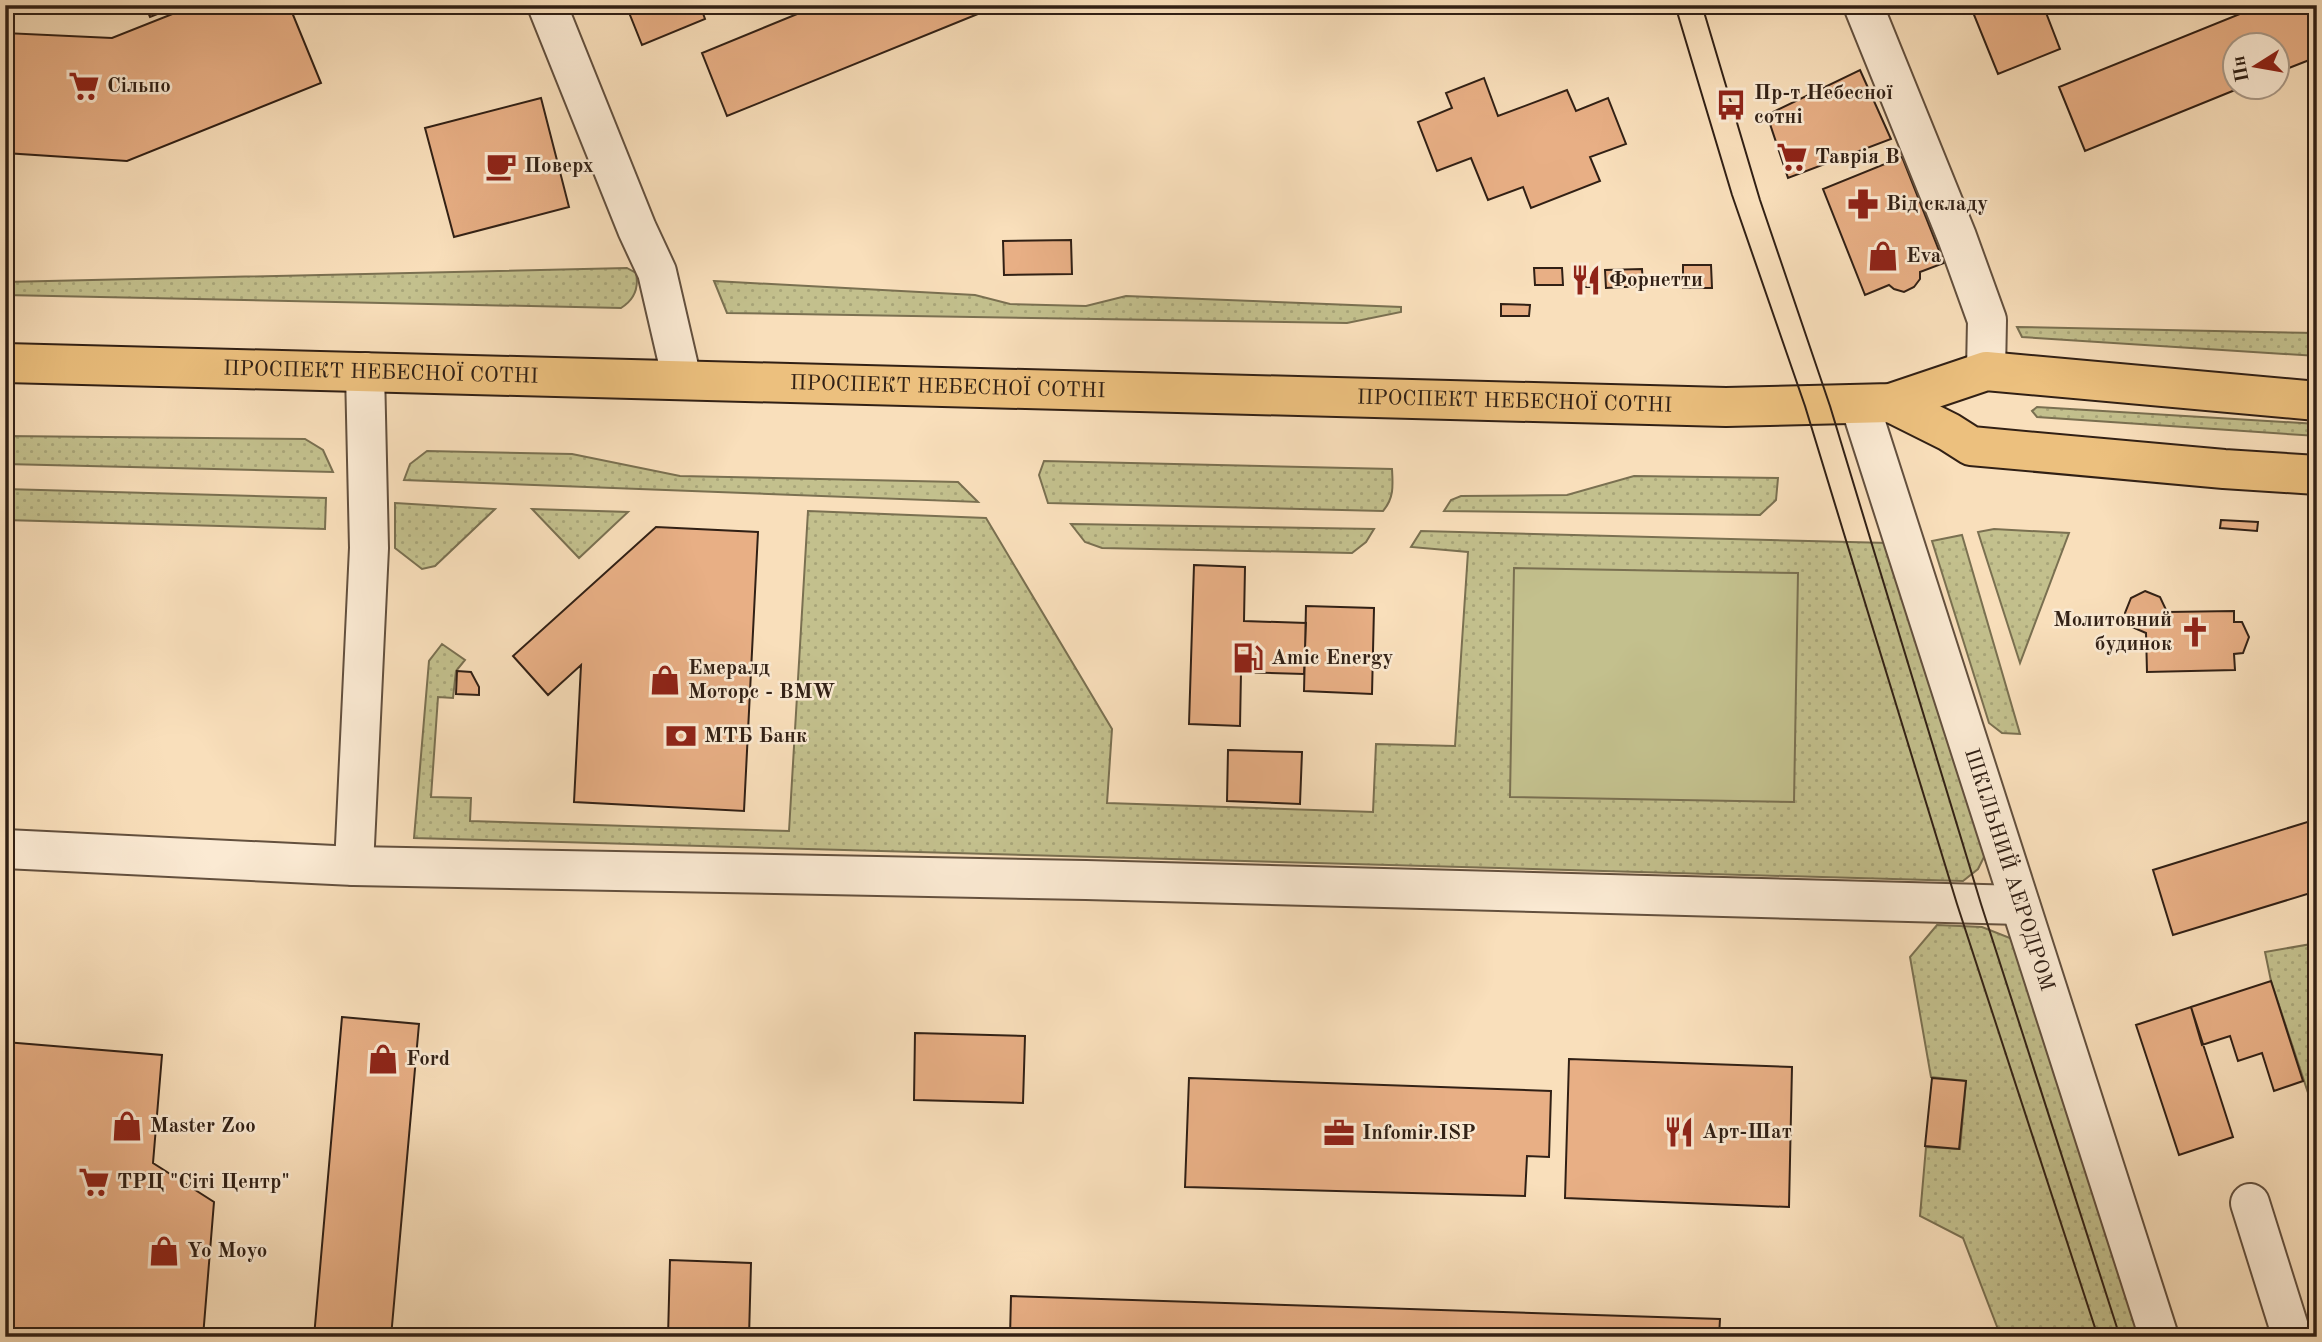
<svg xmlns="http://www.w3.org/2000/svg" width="2322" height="1342" viewBox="0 0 2322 1342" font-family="'Old Standard TT',serif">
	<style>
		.grass { fill: url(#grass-dots); stroke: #7a7051; stroke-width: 2 }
		.pitch { fill: #c3c08d; stroke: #7a7051; stroke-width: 2 }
		.building { fill: #e8af85; stroke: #312015; stroke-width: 2 }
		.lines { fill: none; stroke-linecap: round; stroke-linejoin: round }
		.minor-casing { stroke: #63503e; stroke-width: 42 }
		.major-casing { stroke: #312015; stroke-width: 42 }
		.minor { stroke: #fbead3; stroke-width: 38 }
		.major { stroke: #ecc07e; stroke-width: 38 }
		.tram { stroke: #312015; stroke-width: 2 }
		.labels { text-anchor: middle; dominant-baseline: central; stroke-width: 5; stroke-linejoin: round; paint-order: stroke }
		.poi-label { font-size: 21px; font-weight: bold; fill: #312015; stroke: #fbead3; text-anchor: start }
		.street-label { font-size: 21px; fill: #312015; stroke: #fbead3 }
	</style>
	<defs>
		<pattern id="grass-dots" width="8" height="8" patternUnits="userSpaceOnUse" patternTransform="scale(1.75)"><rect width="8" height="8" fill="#c3c08d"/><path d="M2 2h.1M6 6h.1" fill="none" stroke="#a8a579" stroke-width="1.8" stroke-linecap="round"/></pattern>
	</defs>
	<rect width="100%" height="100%" fill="#f9dfbb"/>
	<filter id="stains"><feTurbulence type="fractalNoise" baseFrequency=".00286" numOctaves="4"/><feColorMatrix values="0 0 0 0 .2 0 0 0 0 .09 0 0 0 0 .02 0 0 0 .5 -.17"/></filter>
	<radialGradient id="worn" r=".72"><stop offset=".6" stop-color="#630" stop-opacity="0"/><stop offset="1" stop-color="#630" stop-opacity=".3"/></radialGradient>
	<path class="grass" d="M627,268L636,273C639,288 634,300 621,308L5,295V282Z
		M714,281L975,295L1010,304L1086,306L1126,296L1401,307V312L1347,323L727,313Z
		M2017,327L2317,333V356L2022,337Z
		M2037,407L2317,424V436L2037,417L2032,411Z
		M5,436L305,439L323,450L333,472L5,464Z
		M427,451L572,454L680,476L958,482L978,502L404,480L410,464Z
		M1044,461L1392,469C1393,486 1394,498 1383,511L1048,503L1039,475Z
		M1634,476L1778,478L1776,500L1760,515L1444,511L1451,500L1461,496L1567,495Z
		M5,489L326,498L325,529L5,520Z
		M395,503L495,509L435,566L422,569L395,548Z
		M532,509L628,512L579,558Z
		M808,511L986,518L1112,729L1107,803L1373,812L1376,744L1455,746L1468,552L1411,547L1421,531L1889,543L1986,853L1978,869L1963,881L414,838L429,661L442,644L465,660L456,671L453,698L438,697L431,797L471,798L470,821L789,831Z
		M1071,524L1374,529L1366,542L1352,553L1102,548L1085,542Z
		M1994,529L2069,533L2020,663L1978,532Z
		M1962,535L2020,734L2002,733L1989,723L1932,541Z
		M1937,925L1982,927L2015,940L2141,1337H2001L1963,1238L1920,1216L1926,1147L1960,1149L1966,1081L1931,1077L1910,957Z
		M2317,943V1120L2271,981L2265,952Z"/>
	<path class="pitch" d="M1514,568L1798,573L1794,802L1510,797Z"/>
	<path class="building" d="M145,5H180L150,17Z
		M195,5H289L321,83L127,161L5,153V33L112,38Z
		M626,5H700L705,19L642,45Z
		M819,5H1000L727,116L702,53Z
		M1970,5H2043L2060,49L1998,74Z
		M2262,5H2317V57L2276,73V46H2234V88H2240L2085,151L2059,87Z
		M1860,70L1891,139L1788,178L1767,115Z
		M1484,78L1498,116L1567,90L1576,111L1608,98L1626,144L1590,157L1600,181L1531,208L1523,187L1488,200L1471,158L1437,171L1418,122L1452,108L1446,93Z
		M541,98L569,207L454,237L425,128Z
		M1902,157L1944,263L1920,272V279L1914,287L1904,292L1894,289L1889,285L1865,295L1823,189Z
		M1071,240L1072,274L1004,275L1003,241Z
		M1683,265H1711L1712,288H1683Z
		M1534,268H1562L1563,285H1535Z
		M1642,269L1643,286L1606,288L1605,270Z
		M1576,273H1596V287H1576Z
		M1501,304L1530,305L1529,316H1501Z
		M2221,520L2258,522L2257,531L2220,528Z
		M656,527L758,532L744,811L574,802L581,665L548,695L513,656Z
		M1194,565L1245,567L1244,621L1306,623L1304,674L1241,672L1240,726L1189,724Z
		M2145,591L2160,597L2167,612L2234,611V622H2242L2249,637L2243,653L2234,654L2235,670L2147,672L2146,633L2132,627L2125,613L2131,598Z
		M1306,606L1374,608L1372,694L1304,691Z
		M457,671L471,672L479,687V695L456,694Z
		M1228,750L1302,752L1300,804L1227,801Z
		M2317,819V891L2173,935L2153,870Z
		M2271,981L2303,1081L2274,1091L2262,1053L2238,1061L2230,1036L2202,1045L2191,1007Z
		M2191,1007L2233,1137L2179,1155L2136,1025Z
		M342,1017L419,1024L391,1337H314Z
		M915,1033L1025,1036L1023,1103L914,1100Z
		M5,1042L162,1055L153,1163L214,1202L203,1337H5Z
		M1569,1059L1792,1067L1789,1207L1565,1198Z
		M1189,1078L1551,1091L1549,1157L1527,1156L1525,1196L1185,1187Z
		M1932,1078L1966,1081L1959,1149L1925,1146Z
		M670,1260L751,1263L749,1337H668Z
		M1011,1296L1720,1319L1719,1337H1010Z"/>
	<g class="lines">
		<g class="minor-casing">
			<g id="minor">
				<path d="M547,5L637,229L657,272L682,380"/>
				<path d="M1863,5L1957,237L1987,320L1986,371"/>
				<path id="s1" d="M1860,405L2159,1337"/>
				<path d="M5,849L354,866L1086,880L2020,905"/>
				<path d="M354,866L369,548L365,372"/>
				<path d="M2250,1203L2292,1337"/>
			</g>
		</g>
		<g class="major-casing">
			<g id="major">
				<path id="s2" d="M5,363L1726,407L1891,403L1986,371L2317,401"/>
				<path d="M1891,403L1949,432L1971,446L2224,469L2317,475"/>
			</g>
		</g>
		<use href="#minor" class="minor"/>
		<use href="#major" class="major"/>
		<path class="tram" d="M1675,5L1732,195L1805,406L1957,904L2098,1337
			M1702,5L1760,200L1830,406L1981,904L2120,1337"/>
	</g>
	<defs>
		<g id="supermarket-bare" transform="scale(2.415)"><path d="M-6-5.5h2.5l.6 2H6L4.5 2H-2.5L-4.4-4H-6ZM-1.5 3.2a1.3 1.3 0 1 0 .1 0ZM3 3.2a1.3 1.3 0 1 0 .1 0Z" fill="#8f2418" stroke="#fbead3" stroke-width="2.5" paint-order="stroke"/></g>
		<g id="bus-bare" transform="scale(2.415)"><path d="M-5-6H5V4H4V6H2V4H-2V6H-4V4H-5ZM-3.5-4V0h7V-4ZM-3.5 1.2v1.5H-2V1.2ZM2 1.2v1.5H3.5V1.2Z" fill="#8f2418" stroke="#fbead3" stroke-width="2.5" paint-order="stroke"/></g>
		<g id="cafe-bare" transform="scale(2.415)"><path d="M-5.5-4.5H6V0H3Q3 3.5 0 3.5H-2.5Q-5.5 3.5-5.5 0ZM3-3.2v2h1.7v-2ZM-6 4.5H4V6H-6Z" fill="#8f2418" stroke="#fbead3" stroke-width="2.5" paint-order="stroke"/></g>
		<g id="pharmacy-bare" transform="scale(2.415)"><path d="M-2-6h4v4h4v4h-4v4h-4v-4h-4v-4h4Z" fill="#8f2418" stroke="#fbead3" stroke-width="2.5" paint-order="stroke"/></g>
		<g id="shop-bare" transform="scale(2.415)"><path d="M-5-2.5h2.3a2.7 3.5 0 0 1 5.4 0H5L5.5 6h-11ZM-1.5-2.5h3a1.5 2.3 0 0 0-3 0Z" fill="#8f2418" stroke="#fbead3" stroke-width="2.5" paint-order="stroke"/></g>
		<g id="restaurant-bare" transform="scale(2.415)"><path d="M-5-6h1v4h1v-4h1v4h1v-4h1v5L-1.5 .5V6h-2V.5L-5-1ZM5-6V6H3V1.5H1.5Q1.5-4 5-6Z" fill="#8f2418" stroke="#fbead3" stroke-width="2.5" paint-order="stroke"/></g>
		<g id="church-bare" transform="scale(2.415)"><path d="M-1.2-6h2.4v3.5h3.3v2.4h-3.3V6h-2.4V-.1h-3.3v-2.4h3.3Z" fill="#8f2418" stroke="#fbead3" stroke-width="2.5" paint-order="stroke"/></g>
		<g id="fuel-bare" transform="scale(2.415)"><path d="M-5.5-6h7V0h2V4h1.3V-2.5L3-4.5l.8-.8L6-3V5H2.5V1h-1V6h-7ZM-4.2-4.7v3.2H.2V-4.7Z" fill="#8f2418" stroke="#fbead3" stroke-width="2.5" paint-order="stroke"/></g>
		<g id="bank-bare" transform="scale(2.415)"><path d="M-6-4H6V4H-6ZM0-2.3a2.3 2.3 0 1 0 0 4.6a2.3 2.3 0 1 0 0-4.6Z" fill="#8f2418" stroke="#fbead3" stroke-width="2.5" paint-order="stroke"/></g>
		<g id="office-bare" transform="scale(2.415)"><path d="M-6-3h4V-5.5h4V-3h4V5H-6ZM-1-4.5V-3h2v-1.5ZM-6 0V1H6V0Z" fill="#8f2418" stroke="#fbead3" stroke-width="2.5" paint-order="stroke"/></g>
	</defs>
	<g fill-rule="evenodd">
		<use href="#supermarket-bare" x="84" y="86"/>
		<use href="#bus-bare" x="1731" y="105"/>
		<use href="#supermarket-bare" x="1792" y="157"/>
		<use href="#cafe-bare" x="501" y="166"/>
		<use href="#pharmacy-bare" x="1863" y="204"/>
		<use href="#shop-bare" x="1883" y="256"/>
		<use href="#restaurant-bare" x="1586" y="280"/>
		<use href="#church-bare" x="2195" y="632"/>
		<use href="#fuel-bare" x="1248" y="658"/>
		<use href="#shop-bare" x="665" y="680"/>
		<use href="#bank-bare" x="681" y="736"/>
		<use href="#shop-bare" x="383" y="1059"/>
		<use href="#shop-bare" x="127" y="1126"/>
		<use href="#restaurant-bare" x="1679" y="1132"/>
		<use href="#office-bare" x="1339" y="1133"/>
		<use href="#supermarket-bare" x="94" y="1182"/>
		<use href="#shop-bare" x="164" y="1251"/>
	</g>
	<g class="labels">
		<g class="poi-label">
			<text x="107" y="86">Сільпо</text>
			<text x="1754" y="93">Пр-т Небесної<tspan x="1754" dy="24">сотні</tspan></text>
			<text x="1815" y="157">Таврія В</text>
			<text x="524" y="166">Поверх</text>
			<text x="1886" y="204">Від складу</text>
			<text x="1906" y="256">Eva</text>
			<text x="1609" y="280">Форнетти</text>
			<text x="2172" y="620" text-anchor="end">Молитовний<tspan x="2172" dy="24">будинок</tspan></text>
			<text x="1271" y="658">Amic Energy</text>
			<text x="688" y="668">Емералд<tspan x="688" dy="24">Моторс - BMW</tspan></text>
			<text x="704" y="736">МТБ Банк</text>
			<text x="406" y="1059">Ford</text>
			<text x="150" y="1126">Master Zoo</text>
			<text x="1702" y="1132">Арт-Шат</text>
			<text x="1362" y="1133">Infomir.ISP</text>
			<text x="117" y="1182">ТРЦ "Сіті Центр"</text>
			<text x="187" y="1251">Yo Moyo</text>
		</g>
		<g class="street-label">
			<text stroke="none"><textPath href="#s2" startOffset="376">ПРОСПЕКТ НЕБЕСНОЇ СОТНІ</textPath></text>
			<text stroke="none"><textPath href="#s2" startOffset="943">ПРОСПЕКТ НЕБЕСНОЇ СОТНІ</textPath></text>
			<text stroke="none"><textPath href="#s2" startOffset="1510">ПРОСПЕКТ НЕБЕСНОЇ СОТНІ</textPath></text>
			<text stroke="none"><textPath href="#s1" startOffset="488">ШКІЛЬНИЙ АЕРОДРОМ</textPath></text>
		</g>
	</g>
	<rect width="2322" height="1342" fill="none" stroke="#f9dfbb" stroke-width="28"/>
	<rect x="7" y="7" width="2308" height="1328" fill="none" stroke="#312015" stroke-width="3.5"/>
	<rect x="14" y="14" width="2294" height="1314" fill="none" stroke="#312015" stroke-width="2"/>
	<g transform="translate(2256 66) rotate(259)"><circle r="33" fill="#fbead3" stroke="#aa9987" stroke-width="2"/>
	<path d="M0-5L12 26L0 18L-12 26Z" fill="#8f2418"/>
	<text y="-10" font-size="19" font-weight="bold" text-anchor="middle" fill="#312015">Пн</text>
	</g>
	<rect width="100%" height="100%" filter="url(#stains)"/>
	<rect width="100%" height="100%" fill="url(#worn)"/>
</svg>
